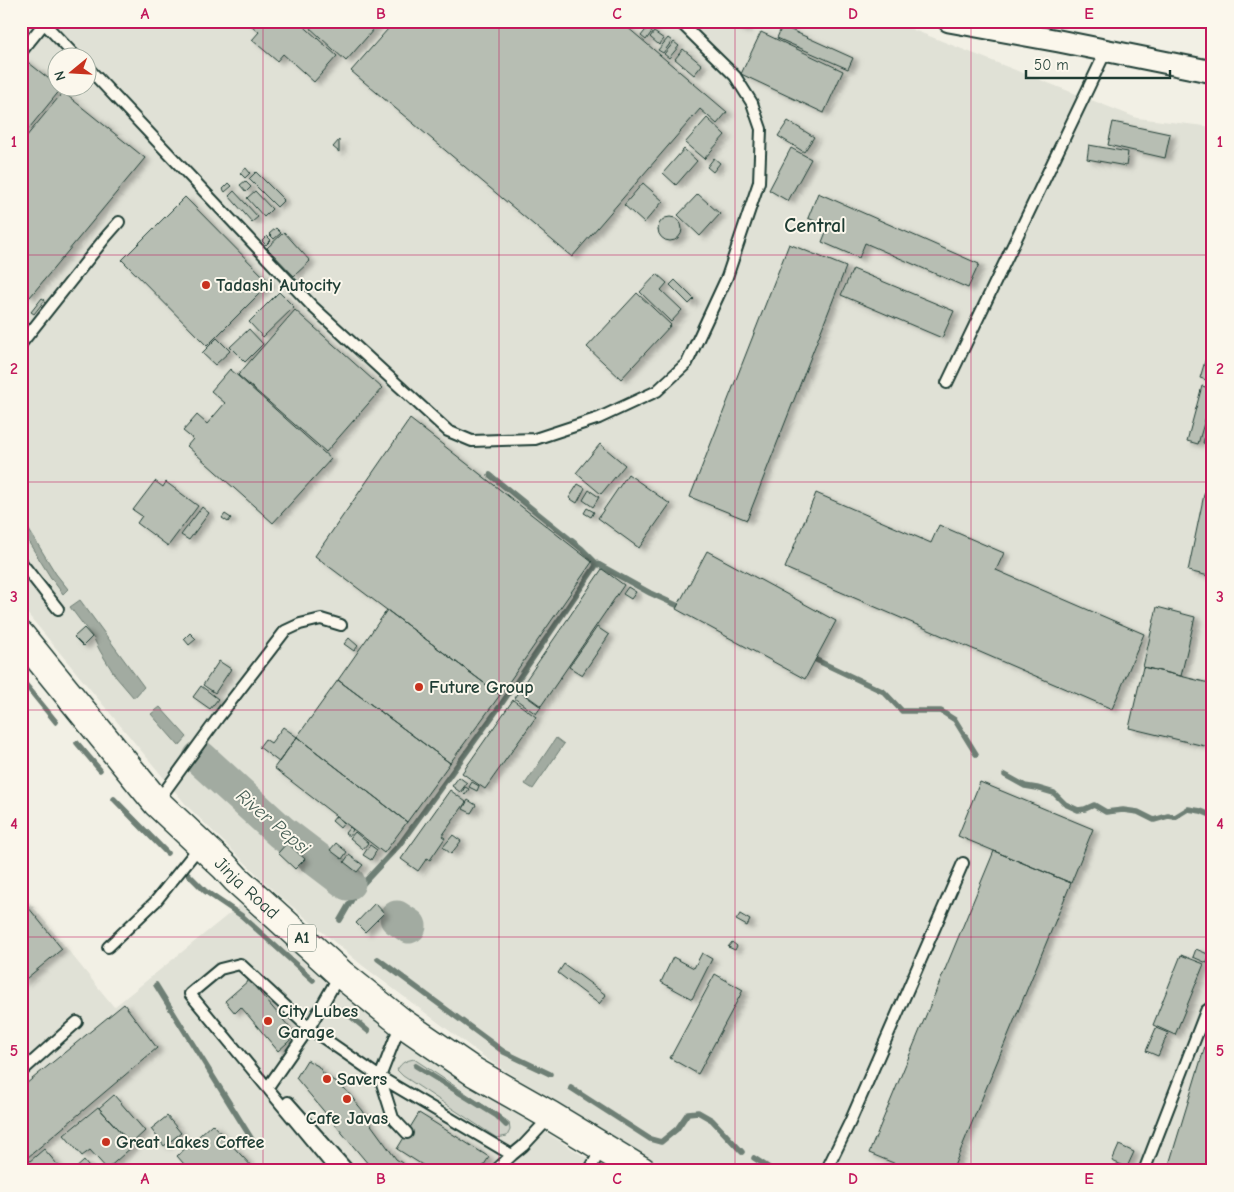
<svg xmlns="http://www.w3.org/2000/svg" width="1234" height="1192" viewBox="0 0 1234 1192" font-family="'Comic Neue',sans-serif">
	<style>
		.built { fill: #e0e1d6; fill-rule: evenodd }
		.green { fill: #cfd2c8; stroke: #77887e }
		.water { fill: #a2aba1; stroke: #6e7f75 }
		.lines { fill: none; stroke-linecap: round; stroke-linejoin: round }
		.stream { stroke: #6e7f75; stroke-width: 5.5 }
		.river { stroke: #a2aba1; stroke-width: 35 }
		.building { fill: #b7beb3; stroke: #1f3d34; filter: url(#shadow) }
		.lane-casing { stroke: #1f3d34; stroke-width: 14 }
		.street-casing { stroke: #1f3d34; stroke-width: 25 }
		.highway-casing { stroke: #1f3d34; stroke-width: 31 }
		.lane { stroke: #fbf7ec; stroke-width: 10 }
		.street { stroke: #fbf7ec; stroke-width: 21 }
		.highway { stroke: #fbf7ec; stroke-width: 28 }
		.rail { stroke: #1f3d34; stroke-width: 4 }
		.grid { fill: none; stroke: #c2185b; stroke-width: 1; stroke-opacity: 0.55 }
		.poi-dot { fill: #c8321e; stroke: #fbf7ec; stroke-width: 2 }
		.labels { text-anchor: middle; dominant-baseline: central; stroke-width: 4; stroke-linejoin: round; paint-order: stroke }
		.shield { fill: #fbf7ec; stroke: #61756b; stroke-width: 1 }
		.shield-label { font-size: 16px; font-weight: bold; fill: #1f3d34 }
		.poi-label { font-size: 18px; font-weight: bold; fill: #1f3d34; stroke: #fbf7ec; text-anchor: start }
		.street-label { font-size: 18px; fill: #1f3d34; stroke: #fbf7ec }
		.water-label { font-size: 19px; font-style: italic; fill: #465e55; stroke: #fbf7ec }
		.quarter-label { font-size: 20px; font-weight: bold; fill: #1f3d34; stroke: #fbf7ec }
		.neatline { fill: none; stroke: #c2185b; stroke-width: 2 }
		.grid-label { font-size: 16px; text-anchor: middle; font-weight: bold; fill: #c2185b }
	</style>
	<defs>
		<filter id="shadow"><feDropShadow dx="5.5" dy="3" stdDeviation="2.5" flood-color="#0004"/></filter>
	</defs>
	<rect width="100%" height="100%" fill="#f2f0e5"/>
	<filter id="ink" filterUnits="userSpaceOnUse"><feTurbulence type="fractalNoise" baseFrequency=".02" numOctaves="2"/><feDisplacementMap in="SourceGraphic" scale="10" xChannelSelector="R" yChannelSelector="G"/><feConvolveMatrix kernelMatrix="1 2 1 2 8 2 1 2 1" color-interpolation-filters="sRGB"/></filter>
	<g filter="url(#ink)">
		<path class="built" d="M21,21H891L1137,118L1213,127V1171H669L619,1141L491,1062L363,966L276,893L188,807L21,606ZM58,58H88V88H58Z
			M21,892L114,1007L240,905L387,1031L474,1088L608,1171H21Z"/>
		<path class="green" d="M414,1059L509,1122L510,1130L507,1136L497,1138L403,1076L397,1070C402,1062 405,1061 414,1059Z"/>
		<path class="water" d="M21,517L56,574L68,589L63,594L51,578L21,530Z
			M80,600L144,687L134,698L116,677L100,651L94,639L70,607Z
			M160,707L187,737L179,746L151,714Z
			M556,738L564,744L533,789L525,784Z
			M204,755L277,815L268,826L196,763L200,758Z
			M289,830L352,880L344,887L282,838Z"/>
		<g class="lines">
			<path class="stream" d="M490,475L582,549L596,563L650,593L685,609
				M810,657L884,692L902,711H941L955,720L976,754
				M21,679L56,722
				M77,743L100,770
				M1005,775L1025,786L1037,788L1054,793L1065,804L1078,810L1085,809L1094,805L1106,812L1123,810L1138,812L1154,820L1168,816L1175,817L1188,809L1201,811L1213,816
				M114,799L167,853
				M182,868L205,891L242,916L313,980
				M340,920L358,889L400,844L500,706L595,567L596,563
				M378,959L504,1052L550,1074
				M156,985L256,1146
				M343,1010L368,1031
				M416,1066L497,1116L506,1125
				M571,1088L650,1139L661,1142L677,1129L688,1113L698,1112L712,1120L742,1152
				M754,1158L774,1171"/>
			<path class="river" d="M200,758L281,832L348,883
				M397,918L409,926"/>
		</g>
		<path class="building" d="M246,21H298L337,56L314,82L283,54L277,61L252,40L259,32Z
			M312,21H381L346,61L308,26Z
			M395,21H620L727,112L717,124L700,109L572,257L351,71Z
			M728,21H748L743,30Z
			M782,26L853,58L848,69L777,38Z
			M648,27L653,30L646,40L641,36Z
			M654,32L664,39L659,45L650,37Z
			M761,32L843,71L824,113L741,74Z
			M668,38L672,41L663,53L658,50Z
			M674,42L679,46L669,58L664,54Z
			M683,49L702,65L694,75L675,59Z
			M24,59L58,86V88L61,89L21,138V63Z
			M63,92L145,158L30,297L21,289V143Z
			M707,118L725,135L704,159L685,143Z
			M788,121L814,137L804,152L778,136Z
			M1113,122L1170,134L1165,158L1108,145Z
			M339,140V152L333,147Z
			M1089,145L1128,152L1126,166L1087,159Z
			M791,148L811,159L788,201L769,190Z
			M684,149L697,161L676,185L663,173Z
			M714,158L720,163L713,172L707,167Z
			M246,168L250,173L245,178L240,173Z
			M256,172L284,200L277,207L249,179Z
			M245,181L251,187L246,192L240,185Z
			M229,183L232,186L225,192L223,189Z
			M643,183L663,201L644,223L624,205Z
			M234,191L258,217L252,222L229,196Z
			M255,191L272,209L264,217L247,198Z
			M818,193L979,264L968,288L865,243L859,258L822,242L828,227L808,218Z
			M698,194L720,214L700,236L678,215Z
			M185,197L270,283L207,346L122,260Z
			M658 229a12 12 0 1 1 24 0a12 12 0 1 1-24 0Z
			M276,228L281,233L274,239L269,234Z
			M284,232L310,261L294,276L267,248Z
			M267,236L271,240L266,245L262,241Z
			M789,244L846,267L747,520L690,497Z
			M853,269L954,311L942,338L841,295Z
			M657,274L667,283L661,290L682,310L671,322L640,292Z
			M675,280L694,299L689,304L670,285Z
			M279,292L294,307L263,337L249,322Z
			M637,293L671,325L621,379L587,347Z
			M42,298L45,300L34,314L31,312Z
			M295,310L382,388L326,452L238,375Z
			M249,329L263,344L245,362L230,347Z
			M1213,334V382L1200,378Z
			M217,338L230,351L215,365L202,353Z
			M230,369L331,459L273,523L187,446L193,439L183,431L197,415L207,424L225,403L211,391Z
			M1202,386L1213,389V392L1198,444L1187,441Z
			M1211,413H1213V431L1207,429Z
			M410,419L592,562L500,695L315,556Z
			M1206,431L1213,432V445L1203,443Z
			M600,444L625,465L601,494L576,473Z
			M1211,461H1213V577L1188,571Z
			M628,474L670,504L639,548L598,518Z
			M155,481L163,487L166,482L198,506L168,546L137,523L142,516L133,510Z
			M578,484L585,488L577,503L569,498Z
			M589,490L599,497L593,507L583,500Z
			M816,493L931,543L939,525L1004,553L996,570L1144,634L1112,709L785,568Z
			M202,507L209,513L189,540L181,535Z
			M587,508L594,512L591,517L584,513Z
			M225,514L231,518L228,522L222,518Z
			M707,551L836,621L805,679L676,609Z
			M602,569L624,585L541,706L519,690Z
			M628,587L636,592L631,599L623,594Z
			M1157,607L1195,617L1181,676L1143,667Z
			M387,610L500,695L450,763L338,680Z
			M597,627L609,635L582,675L569,667Z
			M84,628L92,637L83,646L74,637Z
			M190,633L196,639L189,645L184,639Z
			M349,638L358,646L354,651L344,644Z
			M219,661L231,669L215,693L203,685Z
			M1143,667L1213,684V748L1129,728Z
			M338,680L450,763L407,822L297,737Z
			M201,686L218,699L210,709L193,697Z
			M519,691L541,707L536,714L514,698Z
			M513,700L536,717L485,789L462,773Z
			M283,727L297,737L279,762L259,747L265,739L271,743Z
			M297,737L407,822L384,853L274,768Z
			M459,777L467,783L460,792L452,786Z
			M472,782L479,786L477,791L469,787Z
			M980,782L1093,829L1071,883L958,836Z
			M465,787L469,789L465,795L462,792Z
			M450,790L466,802L442,836L445,838L430,860L427,858L418,871L401,859Z
			M468,800L476,805L471,813L463,809Z
			M336,816L344,823L340,828L332,821Z
			M350,827L353,830L349,836L345,833Z
			M355,832L368,843L363,849L350,838Z
			M453,835L461,841L451,854L443,847Z
			M287,843L305,859L295,869L278,853Z
			M336,843L347,852L342,859L330,850Z
			M370,845L377,850L371,860L363,855Z
			M994,851L1071,883L952,1171H913L869,1153Z
			M349,855L363,865L357,872L344,862Z
			M24,902L62,949L21,983V904Z
			M375,903L384,913L365,932L356,923Z
			M740,914L750,920L747,926L736,920Z
			M732,942L737,946L735,950L728,947Z
			M1196,949L1210,955L1207,963L1193,957Z
			M702,953L712,959L692,999L661,982L673,957L694,968Z
			M1181,955L1204,964L1175,1035L1153,1025Z
			M564,964L606,995L599,1004L558,973Z
			M715,974L743,990L698,1074L670,1058Z
			M249,980L296,1035L278,1051L241,1007L235,1013L225,1001Z
			M124,1004L157,1048L21,1163V1088Z
			M1213,1020V1171H1167Z
			M1156,1028L1168,1033L1158,1056L1146,1051Z
			M307,1060L318,1066L323,1073L345,1089L363,1111L369,1122L396,1159L414,1171H374L296,1078Z
			M114,1095L145,1131L131,1144L99,1108Z
			M98,1107L133,1146L107,1169L90,1150L82,1156L64,1135Z
			M419,1113L489,1157L480,1171H432L397,1149Z
			M167,1116L181,1133L164,1146L151,1129Z
			M212,1124L256,1171H190L177,1156Z
			M1119,1145L1134,1152L1127,1167L1112,1161Z
			M44,1149L63,1171H25L22,1168Z
			M84,1161L92,1171H73Z"/>
		<g class="lines">
			<g class="lane-casing">
				<path id="lane" d="M42,21L77,58
					M21,52L46,21
					M88,68L313,307L448,431L472,441L535,439L599,418L657,391L687,363L727,277L759,182L761,129L752,103L735,76L679,21
					M21,344L105,238L119,222
					M947,383L1106,51
					M21,562L58,609
					M157,802L218,718L285,631L300,624L321,619L341,625
					M108,947L155,902L200,846
					M401,1023L380,1077L512,1155L523,1146L551,1116
					M21,1072L77,1022
					M268,1087L309,1028L380,1077L393,1118L407,1133
					M288,1102L349,1171
					M336,1171L190,994L220,969L240,964L309,1028L340,974
					M495,1171L512,1155
					M589,1171L602,1148
					M826,1171L850,1122L963,863
					M1144,1171L1206,1011L1213,1006"/>
			</g>
			<g class="street-casing">
				<path id="street" d="M949,21L1059,41L1213,72"/>
			</g>
			<g class="highway-casing">
				<g id="highway">
					<path id="s1" d="M21,636L157,803L225,867L236,879L341,974L401,1022L474,1072L551,1116L642,1171"/>
				</g>
			</g>
			<use href="#lane" class="lane"/>
			<use href="#street" class="street"/>
			<use href="#highway" class="highway"/>
			<path class="rail" d="M1185,21L1213,26"/>
		</g>
	</g>
	<path class="grid" d="M263,21V1171M499,21V1171M735,21V1171M971,21V1171M21,255H1213M21,482H1213M21,710H1213M21,937H1213"/>
	<g class="poi-dot">
		<circle cx="206" cy="285" r="5"/>
		<circle cx="419" cy="687" r="5"/>
		<circle cx="268" cy="1021" r="5"/>
		<circle cx="327" cy="1079" r="5"/>
		<circle cx="347" cy="1099" r="5"/>
		<circle cx="106" cy="1142" r="5"/>
	</g>
	<g class="labels">
		<rect class="shield" x="288" y="924.5" width="28" height="27" rx="4"/>
		<g class="shield-label">
			<text x="302" y="938">A1</text>
		</g>
		<g class="poi-label">
			<text x="216" y="285">Tadashi Autocity</text>
			<text x="429" y="687">Future Group</text>
			<text x="278" y="1011">City Lubes<tspan x="278" dy="21">Garage</tspan></text>
			<text x="337" y="1079">Savers</text>
			<text x="347" y="1118" text-anchor="middle">Cafe Javas</text>
			<text x="116" y="1142">Great Lakes Coffee</text>
		</g>
		<g class="street-label">
			<text stroke="none"><textPath href="#s1" startOffset="339">Jinja Road</textPath></text>
		</g>
		<g class="water-label">
			<text transform="translate(273 822) rotate(40)">River Pepsi</text>
		</g>
		<g class="quarter-label">
			<text x="815" y="225">Central</text>
		</g>
	</g>
	<rect width="1234" height="1192" fill="none" stroke="#fbf7ec" stroke-width="55"/>
	<g transform="translate(72 72) rotate(252)"><circle r="24" fill="#fbf7ec" stroke="#a3ada2"/>
	<path d="M0-4L9 19L0 12L-9 19Z" fill="#c8321e"/>
	<text y="-8" font-size="14" font-weight="bold" text-anchor="middle" fill="#1f3d34">N</text>
	</g>
	<path d="M1026 70v8h144v-8" fill="none" stroke="#1f3d34" stroke-width="2.5"/>
	<text x="1034" y="70" font-size="15" fill="#1f3d34" stroke="#fbf7ec" stroke-width="4" paint-order="stroke">50 m</text>
	<rect x="28" y="28" width="1178" height="1136" class="neatline"/>
	<g class="grid-label">
		<text x="145" y="19">A</text>
		<text x="381" y="19">B</text>
		<text x="617" y="19">C</text>
		<text x="853" y="19">D</text>
		<text x="1089" y="19">E</text>
		<text x="14" y="147">1</text>
		<text x="1220" y="147">1</text>
		<text x="14" y="374">2</text>
		<text x="1220" y="374">2</text>
		<text x="14" y="602">3</text>
		<text x="1220" y="602">3</text>
		<text x="14" y="829">4</text>
		<text x="1220" y="829">4</text>
		<text x="14" y="1056">5</text>
		<text x="1220" y="1056">5</text>
		<text x="145" y="1184">A</text>
		<text x="381" y="1184">B</text>
		<text x="617" y="1184">C</text>
		<text x="853" y="1184">D</text>
		<text x="1089" y="1184">E</text>
	</g>
</svg>
